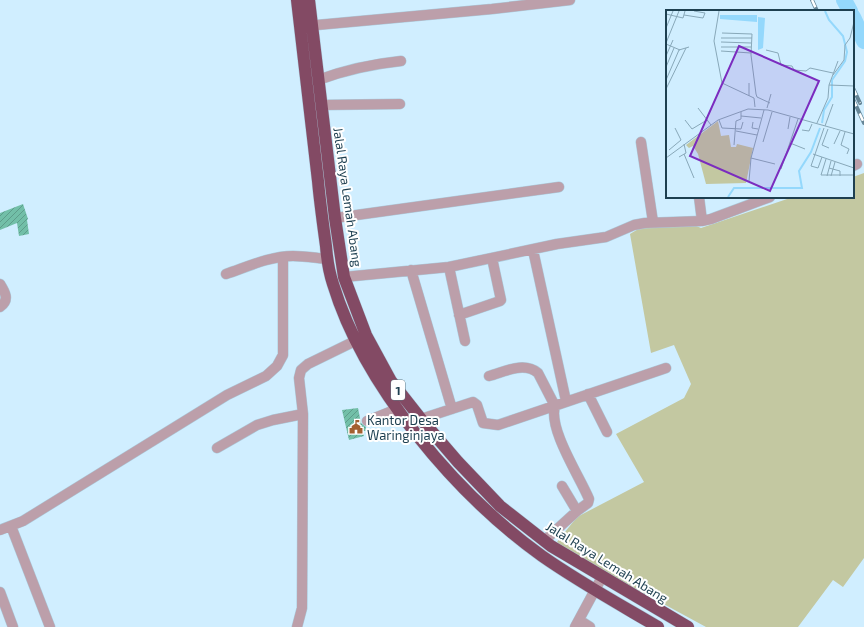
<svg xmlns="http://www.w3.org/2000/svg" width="864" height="627" viewBox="0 0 864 627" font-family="'Exo 2',sans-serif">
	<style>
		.grass { fill: #c3c8a1 }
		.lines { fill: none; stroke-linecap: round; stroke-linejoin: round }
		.river { stroke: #94d8fc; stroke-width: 16 }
		.building { fill: url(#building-hatch) }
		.minor-casing { stroke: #accbdc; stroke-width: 11 }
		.highway-casing { stroke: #accbdc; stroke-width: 13 }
		.minor { stroke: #bc9faa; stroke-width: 10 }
		.highway { stroke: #834a64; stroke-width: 12 }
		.rail-casing { stroke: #668697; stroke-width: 4 }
		.rail { stroke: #fff; stroke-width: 2.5; stroke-dasharray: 8; stroke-linecap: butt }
		.labels { text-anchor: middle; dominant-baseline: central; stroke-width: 4; stroke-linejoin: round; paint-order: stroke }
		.shield { fill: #fff; stroke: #617984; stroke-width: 1 }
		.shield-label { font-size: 12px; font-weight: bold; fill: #1d3f50 }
		.street-label { font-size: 13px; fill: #1d3f50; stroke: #fff }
		.poi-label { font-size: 13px; fill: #1d3f50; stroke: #fff; text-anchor: start }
		.inset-river { fill: none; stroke: #94d8fc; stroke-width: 2 }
		.inset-road { fill: none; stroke: #88a8b9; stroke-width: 1 }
		.view { fill: #7b2cbf; fill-opacity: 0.15; stroke: #7b2cbf; stroke-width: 2 }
		.inset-edge { fill: none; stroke: #1d3f50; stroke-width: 2 }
	</style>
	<defs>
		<pattern id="building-hatch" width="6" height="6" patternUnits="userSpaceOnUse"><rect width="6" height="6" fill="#72bfa8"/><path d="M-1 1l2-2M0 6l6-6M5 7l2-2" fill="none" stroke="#5d9d8b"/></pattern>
	</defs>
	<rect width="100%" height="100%" fill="#d0eeff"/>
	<path class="grass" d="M864,173V558L843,587L833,580L798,627H706L568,552L557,542L577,517L644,482L616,434L684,398L691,384L674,345L651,353L630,234L645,225L689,223L701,228L793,197H853V177Z"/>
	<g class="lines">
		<path class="river" d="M844,0L850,11
			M853,17L864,41"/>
	</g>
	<path class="building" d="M23,204L28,219L27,220L29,234L19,236L17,223L0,230V213Z
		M358,408L361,423L366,427V431H363L364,436L349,440L342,410Z"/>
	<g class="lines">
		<g class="minor-casing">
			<path id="minor" d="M306,26L492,9L570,0
				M318,80C345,70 372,64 401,61
				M321,105L400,104
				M641,142L653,222
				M853,166L857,164
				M699,197L702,221
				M335,218L559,187
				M533,250L566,401
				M449,267L465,341
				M411,270L452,409
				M226,274C247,267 270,256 293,256C304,256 316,258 327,259
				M344,277L449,267L557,244L606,237L634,225L645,223L702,221L711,219L770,197
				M0,284C5,292 10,300 0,307
				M459,315L500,301L501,300L492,258
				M489,376C504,372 524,361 538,373L555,406C548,429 580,477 589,499L588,503L577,511L544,541
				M588,394L607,432
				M421,419L473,402L477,405L483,423L498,425L666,368
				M367,421L397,409
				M217,448L257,425L273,420L303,414
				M562,486L577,511
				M11,526L50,627
				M0,530L23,521L227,395L266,376L277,366L283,355V257
				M0,592L13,627
				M579,620L590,627
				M297,627L302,608L303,414L299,378L301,370L308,364L355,341
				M575,627L602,577"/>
		</g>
		<g class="highway-casing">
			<path id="highway" d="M297,0C304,60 311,121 318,181C320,203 323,224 326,246C327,259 329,272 333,284C364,386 456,494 542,556C579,582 619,604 658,627
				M309,0L335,218L344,277L366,335L391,381L421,419L458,462L500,506L551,546L688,627"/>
		</g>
		<use href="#minor" class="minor"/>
		<use href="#highway" class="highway"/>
		<g class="rail-casing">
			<path id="rail" d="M812,0L817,11
				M853,88L860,103
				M853,99L864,123"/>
		</g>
		<use href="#rail" class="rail"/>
	</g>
	<defs>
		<g id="civic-bare" transform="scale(1.08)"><path d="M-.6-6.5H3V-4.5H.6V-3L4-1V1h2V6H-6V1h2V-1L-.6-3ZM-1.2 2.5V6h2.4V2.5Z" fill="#a35f30" stroke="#fff" stroke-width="2.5" paint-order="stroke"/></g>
	</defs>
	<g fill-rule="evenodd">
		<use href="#civic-bare" x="356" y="427"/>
	</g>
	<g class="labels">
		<rect class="shield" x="391" y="380" width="14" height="20" rx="3"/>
		<g class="shield-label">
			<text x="398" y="390">1</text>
		</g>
		<g class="street-label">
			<text transform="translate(348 197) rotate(82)">Jalal Raya Lemah Abang</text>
			<text transform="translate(607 562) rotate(32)">Jalal Raya Lemah Abang</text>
		</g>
		<g class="poi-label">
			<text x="367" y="420">Kantor Desa<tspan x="367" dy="15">Waringinjaya</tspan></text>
		</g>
	</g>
	<g transform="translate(666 10)">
		<rect width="188" height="188" fill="#d0eeff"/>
		<path d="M52,111L55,126L63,125L65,137H70L71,134L87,138L80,173L40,174L32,144L27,136L23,138L20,135Z" fill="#c3c8a1"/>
		<path d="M54,5H91V12L54,9ZM92,7L99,8L97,38L92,40Z" fill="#94d8fc"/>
		<path class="inset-river" d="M156,113L158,100L166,87V70L179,51L181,42L177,26L163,10L159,1M62,187L68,178H136L133,161L145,142L154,118"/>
		<path class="inset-road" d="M53,1L48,31L56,73L88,88L89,97M0,4L17,8L19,1M18,5L37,8L39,3L28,1M0,18L7,1M56,23L86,24L85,45L90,84L91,87L104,93M55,28H86M55,32L85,33M0,33L13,1M0,34L14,40M55,37H85M100,40L112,43L115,55L126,56L128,60L140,61L144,58L167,63M55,41L85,43M0,46L7,30M0,57L8,38M167,65L178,50L179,35L184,28L188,12M0,70L13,40L23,37M163,75L188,76M0,79L20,38M83,86V73M32,98L45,115M101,98L105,84M75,106L95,108M19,110L26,119L41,110M53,110L56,118L75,119L77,112M87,112L86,118L92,119M151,113L162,88L163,75L172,51M159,116L167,94M122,119L124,107M162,119L156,135L163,138M136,120L143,121L146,114M70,121L91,125M179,122L175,135L183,139L181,144M97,132L106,102M124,133L139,139M168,134L174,121M68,135L70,111L75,109V102M3,140L15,130L9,118M18,144L28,168M147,144L188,158M13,147L20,143L18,134M156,147L152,158L145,156L158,118M0,148L52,110L82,99L102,100L188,124M85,148L109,154M160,149L155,165H188M163,158L174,161V166M115,159L132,109M161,166L165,151M165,166L169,152M83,171L85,148L98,100"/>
		<path class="view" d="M73,36L153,71L104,181L24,146Z"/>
		<rect width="188" height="188" class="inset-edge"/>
	</g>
</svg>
